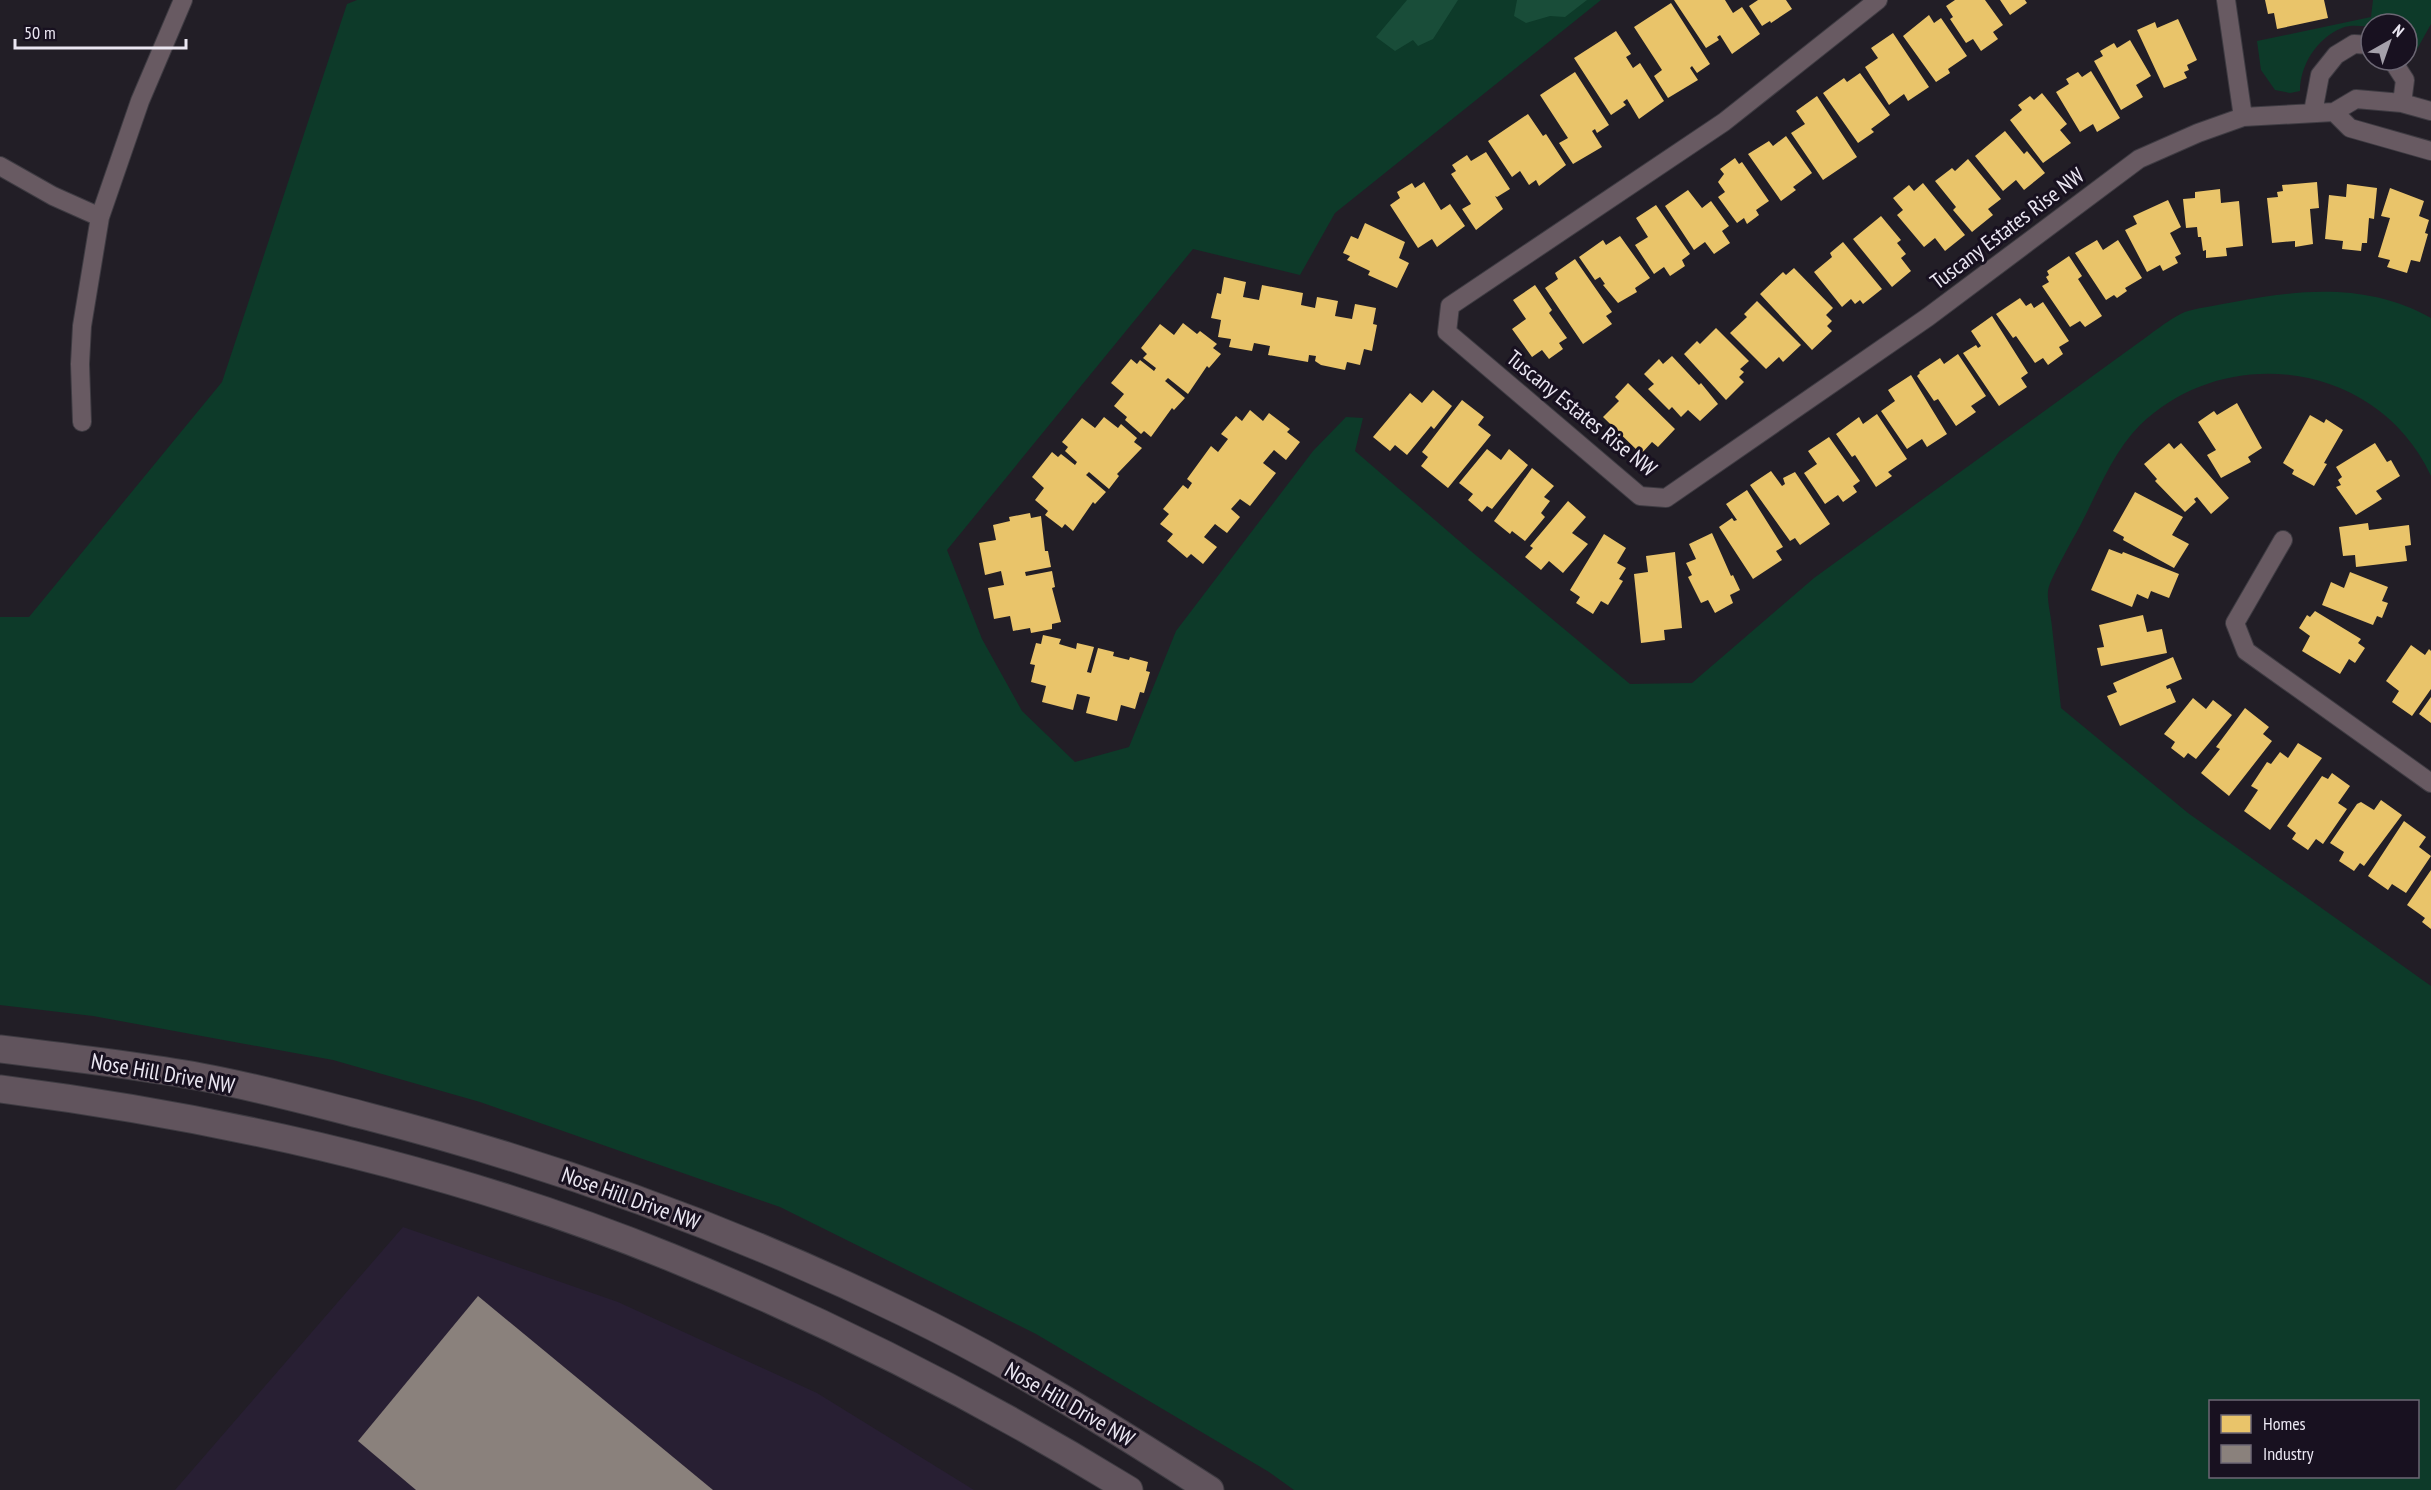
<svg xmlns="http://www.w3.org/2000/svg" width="2431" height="1490" viewBox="0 0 2431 1490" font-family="'PT Sans Narrow',sans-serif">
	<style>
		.built { fill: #281f33 }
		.green { fill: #0d3a29; fill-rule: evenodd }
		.forest { fill: #194d39 }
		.homes { fill: #e9c46a }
		.industry { fill: #8a817c }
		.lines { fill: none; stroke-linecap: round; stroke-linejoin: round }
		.street-casing { stroke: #3e3b42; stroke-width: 20 }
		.secondary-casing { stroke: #3e3b42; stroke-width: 29 }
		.street { stroke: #685a62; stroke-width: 18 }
		.secondary { stroke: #61545d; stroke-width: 27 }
		.labels { text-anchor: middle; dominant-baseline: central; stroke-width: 6; stroke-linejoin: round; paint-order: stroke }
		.street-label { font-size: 22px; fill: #ebe7f2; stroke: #181120 }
	</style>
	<rect width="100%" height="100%" fill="#221e26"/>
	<path class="built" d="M403,1227L618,1302L817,1393L974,1490H175Z"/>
	<path class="green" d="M357,0H1601L1335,213L1300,275L1193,249L947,550L982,639L1022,711L1075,762L1129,747L1176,631L1313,451L1346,417L1363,418L1355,451L1472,552L1630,684L1692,683L1814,578L2134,346C2149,336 2172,316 2188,311C2203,307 2219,305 2234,302C2301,289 2369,283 2431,318V476C2379,363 2228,340 2140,425C2114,451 2099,489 2082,522C2076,534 2049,580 2048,591C2047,602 2051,615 2052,627C2055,654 2058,681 2061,708L2188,813L2431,986V1490H1294L1269,1472L1036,1334L780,1207L480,1102L333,1060L93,1016L0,1005V617H29L222,382L347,4ZM2210,1402H2418V1476H2210Z
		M2373,0H2431V24L2416,51L2407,44V24C2395,24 2380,24 2371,26C2361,27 2352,24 2342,28C2317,38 2300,65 2300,91L2290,93L2275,90L2261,70L2257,41L2371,17Z"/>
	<path class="forest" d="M1407,0H1458L1433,39L1418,46L1413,40L1395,51L1376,37Z
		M1517,0H1587L1565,17L1550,16L1526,23L1514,16Z"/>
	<path class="homes" d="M1674,0H1725L1733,13L1742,7L1760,34L1732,54L1720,35L1717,37L1719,40L1706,48Z
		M1758,0H1786L1792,9L1771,23L1770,21L1762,26L1749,6Z
		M1955,0H1985L2003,25L1993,32L1998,39L1981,51L1973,39L1966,43L1950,19L1953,17L1946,6Z
		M2000,0H2025L2027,3L2010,15Z
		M2265,0H2324L2328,18L2277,29L2274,13L2268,14Z
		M1671,3L1710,64L1697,73L1692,66L1690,68L1698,80L1668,98L1654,76L1662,70L1634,27Z
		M1929,15L1934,23L1941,18L1967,56L1948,69L1950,73L1936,82L1903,36Z
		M2178,19L2197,60L2187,65L2189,70L2184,72L2187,78L2164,88L2137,30L2155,22L2157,28Z
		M1616,31L1631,54L1626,57L1633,68L1640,63L1664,101L1639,119L1627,99L1623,102L1626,105L1611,115L1574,58Z
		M1893,33L1929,87L1908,101L1904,94L1889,105L1865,67L1878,58L1871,48Z
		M2130,40L2151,76L2136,85L2143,97L2121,110L2094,61L2103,56L2100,51L2114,43L2117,48Z
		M2091,71L2120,118L2097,132L2093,124L2080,132L2056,92L2069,84L2066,79L2078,72L2082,77Z
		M1575,72L1609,125L1597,133L1595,129L1592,131L1602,147L1573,164L1559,143L1568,138L1540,95Z
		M1860,73L1890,115L1871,129L1874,132L1858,143L1823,93L1844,78L1847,82Z
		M2042,93L2067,124L2060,130L2071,143L2043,163L2010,120L2022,110L2018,105L2030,96L2034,100Z
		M1817,96L1857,157L1823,180L1791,133L1805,124L1796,111Z
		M1528,114L1543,136L1546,134L1566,165L1539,186L1536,180L1529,185L1520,171L1512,177L1488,141Z
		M2005,131L2024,154L2027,151L2045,173L2024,190L2016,180L2003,191L1975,156Z
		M1786,136L1812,173L1793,187L1796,190L1781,201L1748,154L1769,141L1773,146Z
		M1486,152L1510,189L1497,197L1495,196L1503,209L1476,230L1462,209L1471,204L1451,174L1456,171L1452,165L1467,155L1471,161Z
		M1735,158L1739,164L1742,162L1769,201L1756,210L1759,215L1747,224L1744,218L1737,223L1718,197L1725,192L1718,182L1724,174L1720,169Z
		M1968,159L2001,199L1988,209L1993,215L1972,232L1953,210L1956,207L1935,181L1952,168L1955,171Z
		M1424,182L1441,210L1450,204L1465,226L1437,247L1432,239L1418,248L1390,205L1400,198L1397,192L1412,183L1415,188Z
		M2317,182L2319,208L2310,209L2313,244L2295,247V241L2272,243L2267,198L2278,197L2277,192L2283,191L2282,185Z
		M1923,183L1965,235L1945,251L1935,238L1924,247L1897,215L1903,210L1893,198L1909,185L1914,191Z
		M2347,184L2377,188L2374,219L2369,218L2367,243H2362L2361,251L2342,249L2343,241L2325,239L2329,195L2346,197Z
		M2390,188L2424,201L2419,216L2429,220L2425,233L2428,234L2420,262L2411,260L2407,273L2387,267L2390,260L2378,257L2390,218L2381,216Z
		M2220,189L2221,203L2239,201L2243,246L2226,248L2227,256L2206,258V250L2203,251L2201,237H2198L2197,227L2186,228L2183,199L2195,198V192Z
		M1688,190L1702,208L1711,201L1729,226L1722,231L1730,243L1714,254L1705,242L1694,250L1665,206Z
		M2168,200L2181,227L2170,233L2181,254L2175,257L2178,263L2163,271L2160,265L2147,272L2125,230L2137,224L2133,216Z
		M1656,205L1690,254L1682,260L1685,266L1670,276L1664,267L1654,274L1635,245L1648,237L1636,218Z
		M1881,216L1901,240L1897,243L1906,254L1901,258L1911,271L1892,287L1853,239Z
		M1365,223L1405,242L1399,258L1409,263L1397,288L1368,275L1370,271L1347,260L1350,256L1343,253L1351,236L1358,239Z
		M1620,236L1650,278L1635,288L1637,292L1618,303L1603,285L1605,284L1600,277L1595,280L1579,257L1603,240L1606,245Z
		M2097,240L2103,250L2118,240L2142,278L2125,288L2127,291L2117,298L2114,295L2106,300L2075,253Z
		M1843,242L1882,289L1863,304L1860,300L1855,304L1851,299L1842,307L1814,272L1832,257L1830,253Z
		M2069,256L2082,276L2078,279L2102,316L2085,327L2080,321L2070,327L2042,286L2049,282L2046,277L2049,275L2047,271Z
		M1575,259L1612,312L1606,316L1612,324L1583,344L1545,288L1558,279L1555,273Z
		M1794,268L1833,308L1826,315L1832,321L1827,326L1832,331L1812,350L1760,294L1783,272L1786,275Z
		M1224,277L1246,282L1243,297L1259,300L1262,285L1303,293L1301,305L1315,308L1317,297L1338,301L1335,316L1352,319L1355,304L1376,308L1373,324L1377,325L1372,351L1364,349L1360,365L1347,362L1345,370L1321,365L1315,361L1316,356L1309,355L1308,362L1268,355L1270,346L1254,343L1252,351L1229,347L1231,339L1218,337L1221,320L1211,318L1217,293L1221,294Z
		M1535,285L1552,310L1549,313L1567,338L1559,343L1563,349L1549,359L1542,350L1532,357L1512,329L1526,319L1513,300Z
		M2020,298L2026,306L2031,303L2034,308L2043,302L2069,341L2059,347L2063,354L2048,365L2043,358L2035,363L2016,336L2013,338L1996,314Z
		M1757,301L1801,345L1783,362L1779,357L1766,369L1730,333L1747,317L1744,314Z
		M1992,316L2028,373L2021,378L2027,387L1999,406L1963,353L1976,345L1978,348L1981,346L1971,331Z
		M1183,323L1197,334L1200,331L1217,344L1213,348L1221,354L1209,368L1207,366L1188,394L1168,378L1165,381L1185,398L1174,410L1172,408L1151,437L1144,431L1141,434L1125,420L1127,417L1114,406L1124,394L1111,383L1131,359L1137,364L1140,360L1154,371L1156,368L1143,358L1147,354L1141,348L1160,324L1174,335Z
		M1716,328L1749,361L1740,369L1744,372L1739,377L1744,382L1726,400L1684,354L1697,341L1700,344Z
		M1958,354L1986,396L1971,406L1976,412L1956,426L1938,399L1934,401L1917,376L1920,373L1919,372L1940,358L1944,364Z
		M1672,356L1699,385L1701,383L1718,404L1700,421L1688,410L1681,417L1672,407L1669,410L1648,389L1654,384L1644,374L1659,359L1663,364Z
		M1911,375L1947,434L1927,447L1922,439L1907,449L1881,411L1895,401L1888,390Z
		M1628,383L1675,429L1658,447L1652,442L1641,454L1603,417L1619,401L1615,397Z
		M1433,390L1452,406L1434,429L1431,426L1407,455L1395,445L1390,451L1373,437L1410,393L1422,403Z
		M1462,400L1484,417L1478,425L1491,435L1448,488L1421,466L1428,457L1422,452Z
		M2237,403L2262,448L2248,457L2251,462L2221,478L2207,455L2216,450L2198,422L2214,411L2217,415Z
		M1250,410L1263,421L1269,413L1290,429L1287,432L1300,442L1286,460L1274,450L1263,463L1276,473L1250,506L1240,499L1231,509L1240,517L1227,533L1215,524L1204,537L1217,547L1203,564L1191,554L1187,558L1167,541L1173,534L1160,524L1169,514L1163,509L1183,485L1188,489L1192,483L1187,479L1211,446L1218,452L1228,439L1221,434L1236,416L1242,421Z
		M1877,414L1907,459L1888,472L1892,476L1876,487L1855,455L1852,457L1836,434L1859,417L1863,424Z
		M2310,415L2324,423L2326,419L2343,430L2324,463L2327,464L2314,486L2292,474L2294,470L2283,463Z
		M1104,417L1118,428L1121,424L1137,438L1134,442L1142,448L1117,474L1119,476L1109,489L1089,472L1086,475L1106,492L1095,504L1093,502L1073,531L1065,524L1062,528L1045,515L1048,511L1035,500L1044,488L1032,477L1052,452L1058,457L1061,454L1075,465L1077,462L1065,451L1068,447L1062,442L1082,418L1095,428Z
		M1829,437L1860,481L1853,486L1857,492L1843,502L1838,495L1825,504L1804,473L1817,464L1808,451Z
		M2169,443L2174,449L2181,443L2229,498L2211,514L2197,497L2194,499L2196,502L2185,512L2155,481L2157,479L2144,464Z
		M2375,443L2387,462L2391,460L2400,476L2376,491L2382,499L2356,515L2336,487L2341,485L2338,480L2342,477L2336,467Z
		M1487,449L1501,460L1509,449L1528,465L1492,509L1487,506L1482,512L1468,500L1473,494L1459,483Z
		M1532,468L1554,486L1544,497L1550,501L1541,513L1545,517L1525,541L1512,531L1510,534L1494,521Z
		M1771,471L1782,486L1785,484L1783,478L1795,472L1830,524L1800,545L1795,538L1790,541L1750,485Z
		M1747,490L1783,547L1776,551L1782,560L1753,579L1719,527L1732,518L1734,521L1737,520L1726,504Z
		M2135,492L2183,517L2172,535L2189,544L2174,568L2123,540L2124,537L2113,531Z
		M1568,501L1586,517L1572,533L1588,544L1563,573L1549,561L1541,570L1525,557L1533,548L1530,546Z
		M1030,513L1031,518L1041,516L1045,551H1048L1051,567L1025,572L1026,576L1052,571L1055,587L1052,588L1061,622L1052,624V629L1031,633L1030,628L1013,631L1010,616L994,619L988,588L1004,585L1001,571L985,575L979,543L996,540L993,525L1010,521L1009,517Z
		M2368,523L2369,530L2409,525L2411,545L2405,546L2407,561L2356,567L2355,555L2343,556L2339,527Z
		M1712,533L1731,576L1733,575L1740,590L1730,595L1733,603L1715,613L1708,600L1701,603L1688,577L1692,575L1686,563L1696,559L1689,544Z
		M1604,534L1626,548L1617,563L1626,568L1619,579L1623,581L1608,605L1601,601L1593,614L1576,603L1580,597L1570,590Z
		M2109,549L2122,554L2123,552L2179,574L2169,598L2151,591L2148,599L2137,594L2132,607L2091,590Z
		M1675,552L1682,628L1664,630L1665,640L1641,643L1634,574L1648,572L1646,556Z
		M2350,572L2388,587L2382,601L2388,603L2382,618L2377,616L2373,625L2322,605L2331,582L2344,588Z
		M2315,611L2361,639L2358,643L2365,648L2355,663L2349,659L2340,674L2302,651L2310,636L2299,628L2307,615L2310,617Z
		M2143,615L2147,632L2162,629L2167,653L2101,666L2097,648L2104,647L2099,625Z
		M1043,635L1061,639L1059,644L1076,649L1077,643L1094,647L1087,672L1091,673L1098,648L1114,652L1113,656L1129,660L1130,657L1148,662L1146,671L1150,672L1144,693L1140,692L1135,709L1121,705L1117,721L1086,713L1090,697L1077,694L1073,710L1042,702L1046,686L1031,682L1035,665L1030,664L1036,643L1041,644Z
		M2411,645L2425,655L2429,649L2431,651V689L2412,716L2392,702L2399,691L2386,681Z
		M2173,657L2182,679L2166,686L2167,689L2170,688L2176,702L2120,726L2107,696L2117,692L2113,683Z
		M2431,697V723L2419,714Z
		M2193,698L2206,709L2213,700L2232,715L2196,759L2188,753L2184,758L2171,748L2175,742L2164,734Z
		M2245,708L2269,727L2263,734L2272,741L2229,796L2201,773L2220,749L2216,747Z
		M2298,743L2322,758L2270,830L2244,811L2258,790L2251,786L2267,762L2271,764L2280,752L2288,758Z
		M2332,773L2350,786L2338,803L2347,809L2323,844L2316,839L2308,850L2292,839L2296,833L2287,826L2322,776L2328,779Z
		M2381,800L2402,815L2364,866L2360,863L2354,871L2339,861L2344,852L2330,843L2357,804L2361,802L2374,810Z
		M2404,821L2426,837L2419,847L2431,856L2406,893L2392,884L2388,890L2368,876Z
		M2431,870V929L2422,922L2425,918L2407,905Z"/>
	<path class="industry" d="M478,1296L713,1490H416L358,1441Z"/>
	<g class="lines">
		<g class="street-casing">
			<path id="street" d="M1878,0L1724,122L1450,306L1447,332L1640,496L1666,498L1928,317L2139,159L2198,133L2243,117L2334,112L2356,99L2402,103L2431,111
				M2226,0L2243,117
				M2392,60L2405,80L2402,103
				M2313,112L2320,75L2336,55L2354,44L2371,45
				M2334,112L2350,128L2431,151
				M0,166L53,196L100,217L140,101L183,0
				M82,422L80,364L82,326L100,217
				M2283,540L2235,623L2246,651L2431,783"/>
		</g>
		<g class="secondary-casing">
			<path id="secondary" d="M0,1049C67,1057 134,1065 201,1077C256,1087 311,1102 366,1116C553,1164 731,1228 905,1313C1011,1364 1112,1427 1210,1490
				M0,1089C225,1118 459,1171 670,1257C829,1322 983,1400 1129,1490"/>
		</g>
		<use href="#street" class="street"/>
		<use href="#secondary" class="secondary"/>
	</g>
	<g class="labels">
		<g class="street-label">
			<text transform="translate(2007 228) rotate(-37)">Tuscany Estates Rise NW</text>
			<text transform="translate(1582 413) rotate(39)">Tuscany Estates Rise NW</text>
			<text transform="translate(163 1073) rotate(10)">Nose Hill Drive NW</text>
			<text transform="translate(631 1198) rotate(20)">Nose Hill Drive NW</text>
			<text transform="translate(1070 1404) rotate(30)">Nose Hill Drive NW</text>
		</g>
	</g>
	<rect x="2209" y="1400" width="210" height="78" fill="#181120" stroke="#6c6774" stroke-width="1.5"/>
	<rect x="2221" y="1415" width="30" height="18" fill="#e9c46a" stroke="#6c6774" stroke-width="1.5"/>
	<text x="2263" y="1430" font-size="18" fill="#ebe7f2">Homes</text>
	<rect x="2221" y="1445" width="30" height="18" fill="#8a817c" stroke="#6c6774" stroke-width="1.5"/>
	<text x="2263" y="1460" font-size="18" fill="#ebe7f2">Industry</text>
	<g transform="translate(2389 42) rotate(40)"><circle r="28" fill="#181120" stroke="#6c6774" stroke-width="1.5"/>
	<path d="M0-4.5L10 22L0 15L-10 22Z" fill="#a5a1ab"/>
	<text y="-9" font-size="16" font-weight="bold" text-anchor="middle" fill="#ebe7f2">N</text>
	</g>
	<path d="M15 39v9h171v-9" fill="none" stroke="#ebe7f2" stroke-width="3"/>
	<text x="24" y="39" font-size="18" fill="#ebe7f2" stroke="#181120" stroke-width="4.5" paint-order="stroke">50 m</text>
</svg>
